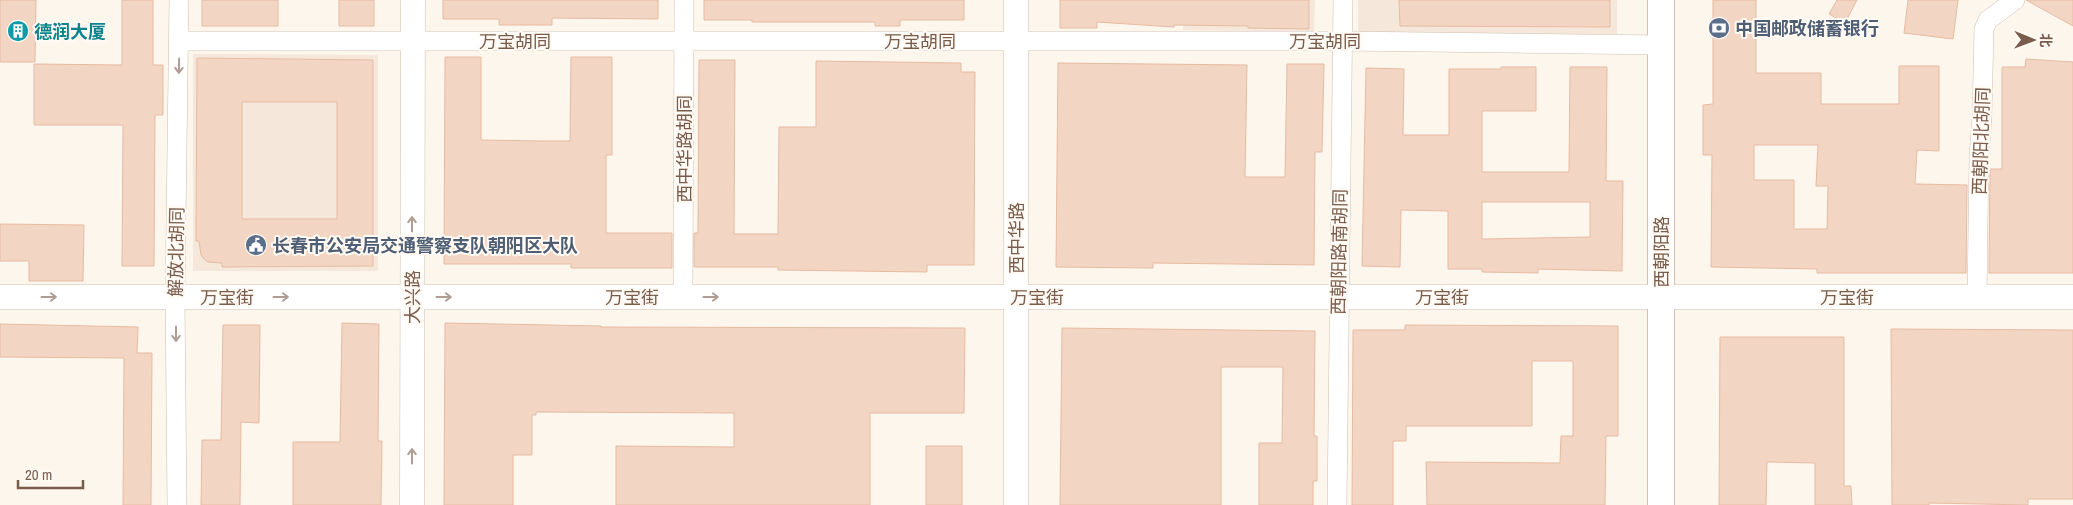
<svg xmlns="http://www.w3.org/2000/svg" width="2073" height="505" viewBox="0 0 2073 505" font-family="'Archivo Narrow','Noto Sans SC',sans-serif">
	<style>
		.residential { fill: #f5e8da }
		.building { fill: #f3d5c3; stroke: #e6bba3; fill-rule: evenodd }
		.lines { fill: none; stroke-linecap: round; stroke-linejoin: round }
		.minor-casing { stroke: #d1beb0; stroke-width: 20 }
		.tertiary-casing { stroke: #d1beb0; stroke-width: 25 }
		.secondary-casing { stroke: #d6c0b0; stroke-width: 28 }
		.minor { stroke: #fff; stroke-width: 19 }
		.tertiary { stroke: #fff; stroke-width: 24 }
		.secondary { stroke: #fff; stroke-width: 26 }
		.oneway { stroke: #af9d94 }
		.labels { text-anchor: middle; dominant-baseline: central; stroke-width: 4; stroke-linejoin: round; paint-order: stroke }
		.service-label { font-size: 18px; font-weight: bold; fill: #4e5e75; stroke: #fffaf3; text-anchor: start }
		.culture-label { font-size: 18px; font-weight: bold; fill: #0d838f; stroke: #fffaf3; text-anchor: start }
		.street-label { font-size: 18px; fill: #7a5c4d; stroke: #fffaf3 }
	</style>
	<rect width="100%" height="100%" fill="#fdf6ec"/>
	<path class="residential" d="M1184,0H1315L1314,32L1183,30Z
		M1358,0H1617V34L1358,33Z
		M193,54L378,55V271H193Z"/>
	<path class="building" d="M0,0H36L35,62H0Z
		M122,0H153V65H163V115H155L154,266H122L123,125H34V64L122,65Z
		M202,0H278V26H202Z
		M339,0H374V26H339Z
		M443,0H658V19L552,18V25H499V19H443Z
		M704,0H964V20H900V26H875V22H752V20H704Z
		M1060,0H1309V29L1248,28V26L1174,25V27L1097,22V28H1060Z
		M1399,0H1610V27L1400,26Z
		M1713,0H1756V73H1821V104H1899V66H1939V151L1917,150L1915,184L1967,185L1966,273H1817V269L1711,267L1712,155H1703V105L1713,104ZM1754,145H1818L1816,186H1828L1827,229H1794V180H1754Z
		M1837,0H1857L1845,23L1829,14Z
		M1908,0H1958L1953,39L1904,33Z
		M2026,0H2073V26Z
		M445,57H481V140L541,141H570L571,57H612V155H606V233H672V268H571V264H444Z
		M197,58L373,60V266L222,267V263L208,262L204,259L201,255L199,241H196ZM242,102H337V219H242Z
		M2026,59L2073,62V273H1989L1990,169H2002V67H2025Z
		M699,60H735L734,234H778L779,127H816V61L961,63V72H975L974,265H927V272L778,270V267H694V233H698Z
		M1058,63L1247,65L1245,177H1285L1287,64H1324L1322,152H1315L1314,265L1153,263V268L1056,267Z
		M1501,67H1536V111H1482V172H1569L1570,67H1607L1606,181H1623L1622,271L1538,269V273L1482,272V269H1448V211L1401,210L1400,267L1362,266L1366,68L1404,69L1403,135H1449V69H1501ZM1482,202H1590V237L1482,239Z
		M0,224L84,225L83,281H29V261H0Z
		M342,323L379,324L378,441H382L381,505H293V442H340Z
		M445,323L601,326V327L965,328L964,413H870V505H616V446L734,447V413L536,412V415H532V455H513V505H444Z
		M0,324L138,327L137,353H152L151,505H123L124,358L0,357Z
		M223,325H260L259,423L241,422L240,505H201L202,440H221Z
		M1405,325L1618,326V436H1606L1605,505H1427L1426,462L1560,463L1561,436H1573V361H1532V426H1406V441H1393V505H1352L1353,330H1405Z
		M1062,328L1315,331L1314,436H1317V481H1313V505H1259V443H1282L1283,367H1221V505H1060Z
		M1891,329L2073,330V499H2028V505L1929,503V505H1892Z
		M1720,337H1844V486H1851L1852,505H1815V463L1767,462L1766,505H1719Z
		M926,446H962V505H926Z"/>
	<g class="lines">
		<g class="minor-casing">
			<path id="minor" d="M179,41H1343L1661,45
				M683,297L684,0
				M1977,297L1979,156L1982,117L1984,29L1988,20L2015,0
				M177,505L175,297L179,0
				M1337,505L1343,0"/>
		</g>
		<g class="tertiary-casing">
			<path id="tertiary" d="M0,297H2073
				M412,505L413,0
				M1016,505V0"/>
		</g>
		<g class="secondary-casing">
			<path id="secondary" d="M1661,505V0"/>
		</g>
		<use href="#minor" class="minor"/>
		<use href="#tertiary" class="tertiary"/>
		<use href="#secondary" class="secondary"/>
	</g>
	<defs><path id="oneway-shaft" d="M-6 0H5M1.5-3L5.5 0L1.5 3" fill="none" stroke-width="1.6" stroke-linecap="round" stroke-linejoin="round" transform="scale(1.25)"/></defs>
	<g class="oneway">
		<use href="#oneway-shaft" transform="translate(179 66) rotate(91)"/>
		<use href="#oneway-shaft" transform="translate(412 224) rotate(-90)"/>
		<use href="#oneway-shaft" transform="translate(49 297)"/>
		<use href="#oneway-shaft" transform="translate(281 297)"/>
		<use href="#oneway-shaft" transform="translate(444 297)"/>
		<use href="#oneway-shaft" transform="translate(711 297)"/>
		<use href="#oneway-shaft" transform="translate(176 334) rotate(90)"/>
		<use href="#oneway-shaft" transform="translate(412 456) rotate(-90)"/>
	</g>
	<defs>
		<g id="bank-disc" transform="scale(1.125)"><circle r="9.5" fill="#5c6f8a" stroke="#fffaf3"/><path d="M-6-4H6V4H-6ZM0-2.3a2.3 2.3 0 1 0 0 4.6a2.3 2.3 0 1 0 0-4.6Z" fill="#fff"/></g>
		<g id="building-disc" transform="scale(1.125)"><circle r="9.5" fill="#0f9aa8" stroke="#fffaf3"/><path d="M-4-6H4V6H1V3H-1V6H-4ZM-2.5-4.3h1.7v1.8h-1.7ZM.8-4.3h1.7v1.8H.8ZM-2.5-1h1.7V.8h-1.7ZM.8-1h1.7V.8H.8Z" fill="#fff"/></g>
		<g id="civic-disc" transform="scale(1.125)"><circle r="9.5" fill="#5c6f8a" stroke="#fffaf3"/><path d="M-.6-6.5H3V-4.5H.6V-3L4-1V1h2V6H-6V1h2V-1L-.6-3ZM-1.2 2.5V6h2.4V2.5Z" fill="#fff"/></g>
	</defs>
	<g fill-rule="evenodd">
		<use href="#bank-disc" x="1719" y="28"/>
		<use href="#building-disc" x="18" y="31"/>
		<use href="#civic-disc" x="256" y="245"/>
	</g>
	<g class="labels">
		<g class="service-label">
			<text x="1735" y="28">中国邮政储蓄银行</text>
			<text x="272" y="245">长春市公安局交通警察支队朝阳区大队</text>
		</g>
		<g class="culture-label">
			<text x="34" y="31">德润大厦</text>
		</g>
		<g class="street-label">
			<text x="515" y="41">万宝胡同</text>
			<text x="920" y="41">万宝胡同</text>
			<text x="1325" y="41">万宝胡同</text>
			<text transform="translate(1981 141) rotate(-88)">西朝阳北胡同</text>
			<text transform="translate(684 149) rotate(-90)">西中华路胡同</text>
			<text transform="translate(1016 238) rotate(-90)">西中华路</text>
			<text transform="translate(176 252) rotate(-89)">解放北胡同</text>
			<text transform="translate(1339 252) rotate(-89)">西朝阳路南胡同</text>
			<text transform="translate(1661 252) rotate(-90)">西朝阳路</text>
			<text x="227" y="297">万宝街</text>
			<text transform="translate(412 297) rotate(-90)">大兴路</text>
			<text x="632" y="297">万宝街</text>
			<text x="1037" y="297">万宝街</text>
			<text x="1442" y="297">万宝街</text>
			<text x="1847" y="297">万宝街</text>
		</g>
	</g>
	<g transform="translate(2033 40) rotate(91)" stroke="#fffaf3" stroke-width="4" paint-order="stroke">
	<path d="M0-4L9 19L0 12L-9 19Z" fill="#7a5c4d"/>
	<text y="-8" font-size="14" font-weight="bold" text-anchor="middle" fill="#7a5c4d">北</text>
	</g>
	<path d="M18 480v8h65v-8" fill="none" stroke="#7a5c4d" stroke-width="2.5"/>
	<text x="25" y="480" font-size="15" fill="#7a5c4d" stroke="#fffaf3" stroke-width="4" paint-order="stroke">20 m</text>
</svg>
